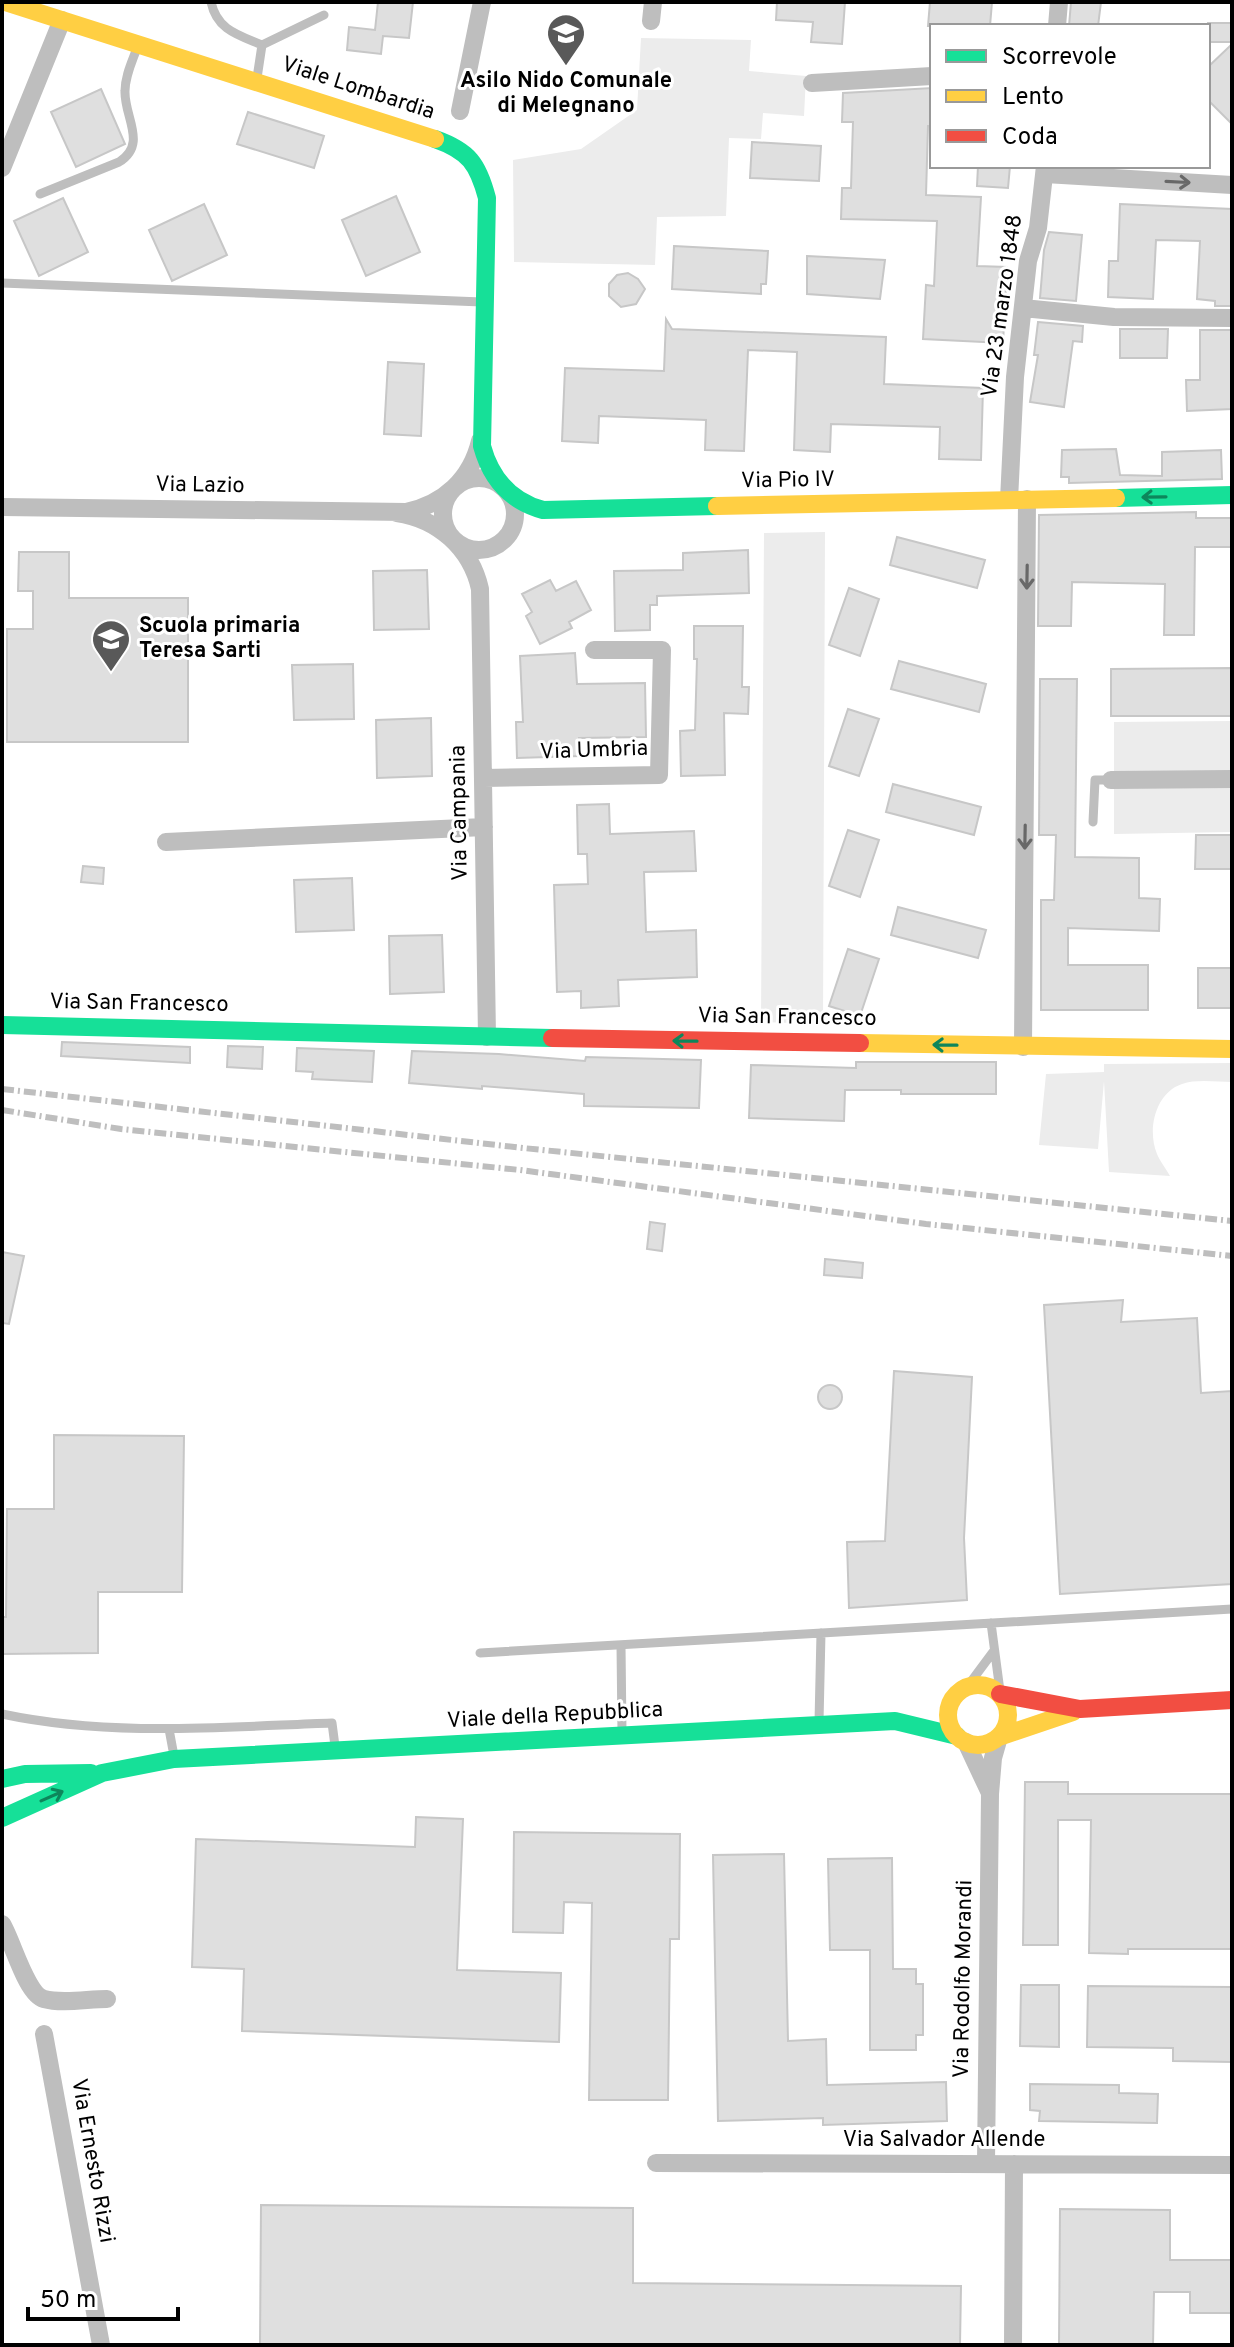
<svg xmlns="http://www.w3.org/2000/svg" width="1234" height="2347" viewBox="0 0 1234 2347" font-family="Overpass,sans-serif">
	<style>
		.green { fill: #ececec }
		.building { fill: #dfdfdf; stroke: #c7c7c7; stroke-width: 2 }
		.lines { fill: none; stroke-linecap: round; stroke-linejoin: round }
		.lane { stroke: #bebebe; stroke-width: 9 }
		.street { stroke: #bebebe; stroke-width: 18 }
		.fast { stroke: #16e098; stroke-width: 18 }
		.slow { stroke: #ffcf43; stroke-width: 18 }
		.jam { stroke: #f24e42; stroke-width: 18 }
		.rail { stroke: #bebebe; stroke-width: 6; stroke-dasharray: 12 4 2 4; stroke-linecap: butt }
		.oneway { stroke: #686868 }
		.oneway2 { stroke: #0d865b }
		.labels { text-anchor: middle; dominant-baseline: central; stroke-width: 6; stroke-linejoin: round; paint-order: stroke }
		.poi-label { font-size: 22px; font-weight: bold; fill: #000; stroke: #fff }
		.street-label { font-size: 22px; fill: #000; stroke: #fff }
	</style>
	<rect width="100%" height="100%" fill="#fff"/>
	<path class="green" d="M641,38L751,40L749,71L806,76L804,116L763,113L761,139L729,138L726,216L657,217L655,265L514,262L513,160L581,149L637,110Z
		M825,532L823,1024L761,1022L764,533Z
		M1232,721V832L1114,834V722Z
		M1232,1063V1082C1217,1082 1196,1079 1182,1084C1155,1093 1147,1130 1157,1154C1160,1161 1166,1169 1170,1176L1109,1172L1104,1081L1098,1149L1039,1145L1046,1074L1104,1072V1064Z"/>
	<path class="building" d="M378,2H413L409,38L383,36L381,54L347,50L349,27L375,30Z
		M777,2H845L842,44L811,42L813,22L776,20Z
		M930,2H992L990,26H928Z
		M1071,2H1101L1098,26H1069Z
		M1208,23H1232V42H1208Z
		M1232,44V124L1208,100V67Z
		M932,88V126H928L926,195L981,197L977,266L1007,267L1003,343L923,339L926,285L934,286L937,221L841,219L842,188H851L853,122H842L843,93Z
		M101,89L125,144L76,167L51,112Z
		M248,112L324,136L314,168L237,144Z
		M752,142L821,146L819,181L750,178Z
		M978,166H1010L1008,188L977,186Z
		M396,196L420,252L366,276L342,220Z
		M63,198L88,252L39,276L14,221Z
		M204,204L227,255L172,281L149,230Z
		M1120,204L1232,209V306H1215V301L1197,299L1200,241L1156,240L1153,299L1108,297L1109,261H1118Z
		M1049,232L1082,235L1076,301L1040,298L1044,250Z
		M674,246L768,251L766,284H761V294L672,289Z
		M807,256L885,260L880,299L807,294Z
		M628,273L638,279L645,289L636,304L621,307L609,296V284L617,275Z
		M666,319L672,329L886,337L884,384L983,388L981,460L939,459L940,427L831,424L830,452L794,450L797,352L748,350L744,451L705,450L706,420L599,416L598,443L562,441L565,368L664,371Z
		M1038,322L1083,326L1082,342L1073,341L1064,407L1030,402L1038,355H1034Z
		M1120,329H1168L1167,358H1120Z
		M1200,330H1232V409L1187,411L1186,380H1200Z
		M388,362L424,364L421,436L384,434Z
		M1116,449L1120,475L1162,476V452L1221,450L1222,479L1069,483V477H1061L1062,450Z
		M1196,512V518H1232V547H1195L1194,635H1164L1165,584L1072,582L1071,626H1038L1039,515Z
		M897,537L985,560L977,588L890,565Z
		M748,550L749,593L657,596V605H650V630L615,631L614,571L683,570V553Z
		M19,552H69V598H188V742H7V629H33V591H18Z
		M427,570L429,629L374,630L373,571Z
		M550,580L556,591L576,581L591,610L569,622L572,628L540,644L526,616L532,612L522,594Z
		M849,588L879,599L860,656L829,645Z
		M694,626H743L742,687H749L748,714L724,713L725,775L681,776L680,731L695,730L697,659H694Z
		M575,653L577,684L645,683L646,737L579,738L580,756L517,758L516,722H523L520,656Z
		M899,661L986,684L979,712L891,689Z
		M353,664L354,719L294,720L292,665Z
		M1232,668V716H1111V669Z
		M1040,679H1077L1075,857L1139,858V898L1160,899L1159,931L1068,928V965H1148V1010H1041V900H1054L1056,835H1039Z
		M848,709L879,719L859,776L829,766Z
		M431,718L432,776L377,778L376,720Z
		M893,784L981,807L974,835L886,812Z
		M609,804L610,834L694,831L696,871L644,872L646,932L696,930L697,977L618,980L619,1006L581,1008V991L557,992L554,885L588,884L587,854H578L577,805Z
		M848,830L879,840L860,897L829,886Z
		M1196,835H1232V869H1195Z
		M83,866L104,868L103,884L81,882Z
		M352,878L354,930L296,932L294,880Z
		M898,907L986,930L978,958L891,935Z
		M442,935L444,992L390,994L389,936Z
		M848,949L879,959L860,1016L829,1006Z
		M1198,968H1232V1008H1198Z
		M62,1042L190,1047V1063L61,1056Z
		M228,1046L263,1047L262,1069L227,1067Z
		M297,1048L374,1051L372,1082L312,1079L313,1072L296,1071Z
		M412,1051L499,1054L585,1061L586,1057L701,1060L699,1108L584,1106V1094L482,1086V1089L409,1083Z
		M856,1062H996V1094H901V1090H845L844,1121L749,1118L751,1065L856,1068Z
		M650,1222L665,1224L662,1251L647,1249Z
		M2,1252L24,1256L9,1324L2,1323Z
		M825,1259L863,1263L862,1278L824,1275Z
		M1123,1300L1121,1322L1197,1318L1201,1393L1232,1391V1584L1060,1594L1044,1305Z
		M894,1371L972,1377L964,1538L967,1600L849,1608L847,1542L885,1541Z
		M818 1397a12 12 0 1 1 24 0a12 12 0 1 1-24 0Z
		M54,1435L184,1436L182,1592H98V1653L2,1654V1617H6L7,1509H54Z
		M1025,1782H1068V1794H1232V1949H1128V1954L1089,1953L1091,1820H1058V1945H1023Z
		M416,1817L463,1819L457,1970L561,1973L559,2042L242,2031L244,1969L192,1967L196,1839L415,1847Z
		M514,1832L680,1834L679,1939H670L668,2100H589L592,1903L564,1902L563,1933L513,1932Z
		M784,1854L788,2041L826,2039L827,2085L946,2082L947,2121L823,2125V2118L718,2121L713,1855Z
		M892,1858L893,1969H916V1984H923V2035H916V2050H870V1950H830L828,1859Z
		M1021,1985H1059V2047L1020,2046Z
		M1088,1986L1232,1987V2062L1173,2061V2048L1087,2047Z
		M1030,2084L1119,2085V2093L1158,2094L1157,2123L1039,2121L1040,2111L1030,2110Z
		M261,2205L633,2208V2283L961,2286L960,2345H260Z
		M1060,2209L1170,2210V2260H1232V2313H1190V2292H1154L1153,2345H1059Z"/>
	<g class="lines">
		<path class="lane" d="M211,2C217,30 238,35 262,45L257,78
			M262,45L324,15
			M40,194L119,162C148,144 124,117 125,91C125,76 132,62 137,48
			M2,283L482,302
			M1093,822L1095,780H1111
			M991,1623L1000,1691
			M621,1645L622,1733
			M480,1653L1232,1609
			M967,1687L993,1652
			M2,1714C110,1737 222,1727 332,1723L335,1746
			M819,1722L821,1633
			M169,1729L174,1756"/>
		<path class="street" d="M651,21L653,2
			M1057,26L1059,2
			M812,83L932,76
			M460,111L482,2
			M2,168L62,20
			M1045,174L1232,185
			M1023,308L1114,317L1232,318
			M443 514a36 36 0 1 1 72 0a36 36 0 1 1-72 0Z
			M1009,500L1015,377L1028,261L1038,228L1045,166
			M2,507L406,512C444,504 471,479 480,441
			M397,513C438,519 471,548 480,589L487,1037
			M484,778L659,775L662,650H594
			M1111,780L1232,779
			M166,842L484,827
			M1023,1047L1027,499
			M966,1742L989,1791
			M2,1924C13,1942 26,1994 44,1999C62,2004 88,1999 107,1999
			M44,2034L101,2345
			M656,2163L1232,2165
			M986,2164L990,1794L993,1758L999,1737
			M1013,2345L1014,2164"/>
		<path class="fast" d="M435,139C469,151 478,164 487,198L482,446C491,479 510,501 543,510L717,506
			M1116,498L1232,495
			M2,1025L552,1038
			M2,1779L25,1774L91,1773
			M2,1818L102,1773L174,1759L895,1721L957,1736"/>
		<path class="slow" d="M5,2L435,139
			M717,506L1116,498
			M860,1043L1232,1049
			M948 1715a30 30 0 1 1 60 0a30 30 0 1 1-60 0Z
			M999,1737L1073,1712"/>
		<path class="jam" d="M552,1038L860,1043
			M1000,1694L1080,1709L1232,1700"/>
		<path class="rail" d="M2,1089L523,1148L1232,1221
			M2,1110L121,1129L520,1170L926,1224L1232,1256"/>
	</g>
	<defs><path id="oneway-shaft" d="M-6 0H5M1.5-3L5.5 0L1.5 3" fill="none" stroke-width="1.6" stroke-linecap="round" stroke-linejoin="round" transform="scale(2)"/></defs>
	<g class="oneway">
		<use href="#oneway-shaft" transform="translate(1178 182) rotate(3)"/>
		<use href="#oneway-shaft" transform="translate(1027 577) rotate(91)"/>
		<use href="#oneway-shaft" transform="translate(1025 837) rotate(91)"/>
	</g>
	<g class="oneway2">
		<use href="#oneway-shaft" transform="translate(1154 497) rotate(179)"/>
		<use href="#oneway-shaft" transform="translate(685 1041) rotate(-179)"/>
		<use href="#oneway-shaft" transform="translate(945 1045) rotate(-179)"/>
		<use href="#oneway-shaft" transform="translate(52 1796) rotate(-24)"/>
	</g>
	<defs>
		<g id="school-pin" transform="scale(2)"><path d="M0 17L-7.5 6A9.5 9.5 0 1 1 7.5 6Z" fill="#595959" stroke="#fff"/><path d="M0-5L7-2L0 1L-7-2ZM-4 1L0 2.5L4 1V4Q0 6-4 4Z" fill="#fff"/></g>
	</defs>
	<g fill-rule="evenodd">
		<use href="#school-pin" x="566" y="33"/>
		<use href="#school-pin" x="111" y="639"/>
	</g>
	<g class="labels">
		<g class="poi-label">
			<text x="566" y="81">Asilo Nido Comunale<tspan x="566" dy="25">di Melegnano</tspan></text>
			<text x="139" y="626" text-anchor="start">Scuola primaria<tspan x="139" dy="25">Teresa Sarti</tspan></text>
		</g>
		<g class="street-label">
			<text transform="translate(358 89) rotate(18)">Viale Lombardia</text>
			<text transform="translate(1003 306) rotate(-82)">Via 23 marzo 1848</text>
			<text transform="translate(788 481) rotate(-1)">Via Pio IV</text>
			<text transform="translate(200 486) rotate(1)">Via Lazio</text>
			<text transform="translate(594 751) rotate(-2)">Via Umbria</text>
			<text transform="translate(460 813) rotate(-91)">Via Campania</text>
			<text transform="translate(139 1004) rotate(1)">Via San Francesco</text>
			<text transform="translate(787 1018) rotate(1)">Via San Francesco</text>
			<text transform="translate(555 1716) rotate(-3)">Viale della Repubblica</text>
			<text transform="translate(964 1979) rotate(-89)">Via Rodolfo Morandi</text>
			<text x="944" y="2140">Via Salvador Allende</text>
			<text transform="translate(92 2161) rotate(80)">Via Ernesto Rizzi</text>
		</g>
	</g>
	<rect width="1234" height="2347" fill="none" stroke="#000000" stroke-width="8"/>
	<rect x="930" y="24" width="280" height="144" fill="#ffffff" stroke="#999999" stroke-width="2"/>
	<rect x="946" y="50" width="40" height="12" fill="#16e098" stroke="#999999" stroke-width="2"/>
	<text x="1002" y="64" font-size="24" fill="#000000">Scorrevole</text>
	<rect x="946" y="90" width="40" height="12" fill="#ffcf43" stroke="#999999" stroke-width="2"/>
	<text x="1002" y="104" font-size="24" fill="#000000">Lento</text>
	<rect x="946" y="130" width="40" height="12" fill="#f24e42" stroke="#999999" stroke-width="2"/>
	<text x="1002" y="144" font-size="24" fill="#000000">Coda</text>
	<path d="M28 2307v12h150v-12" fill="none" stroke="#000000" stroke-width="4"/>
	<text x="40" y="2307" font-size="24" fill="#000000" stroke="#ffffff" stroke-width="6" paint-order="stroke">50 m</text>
</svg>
